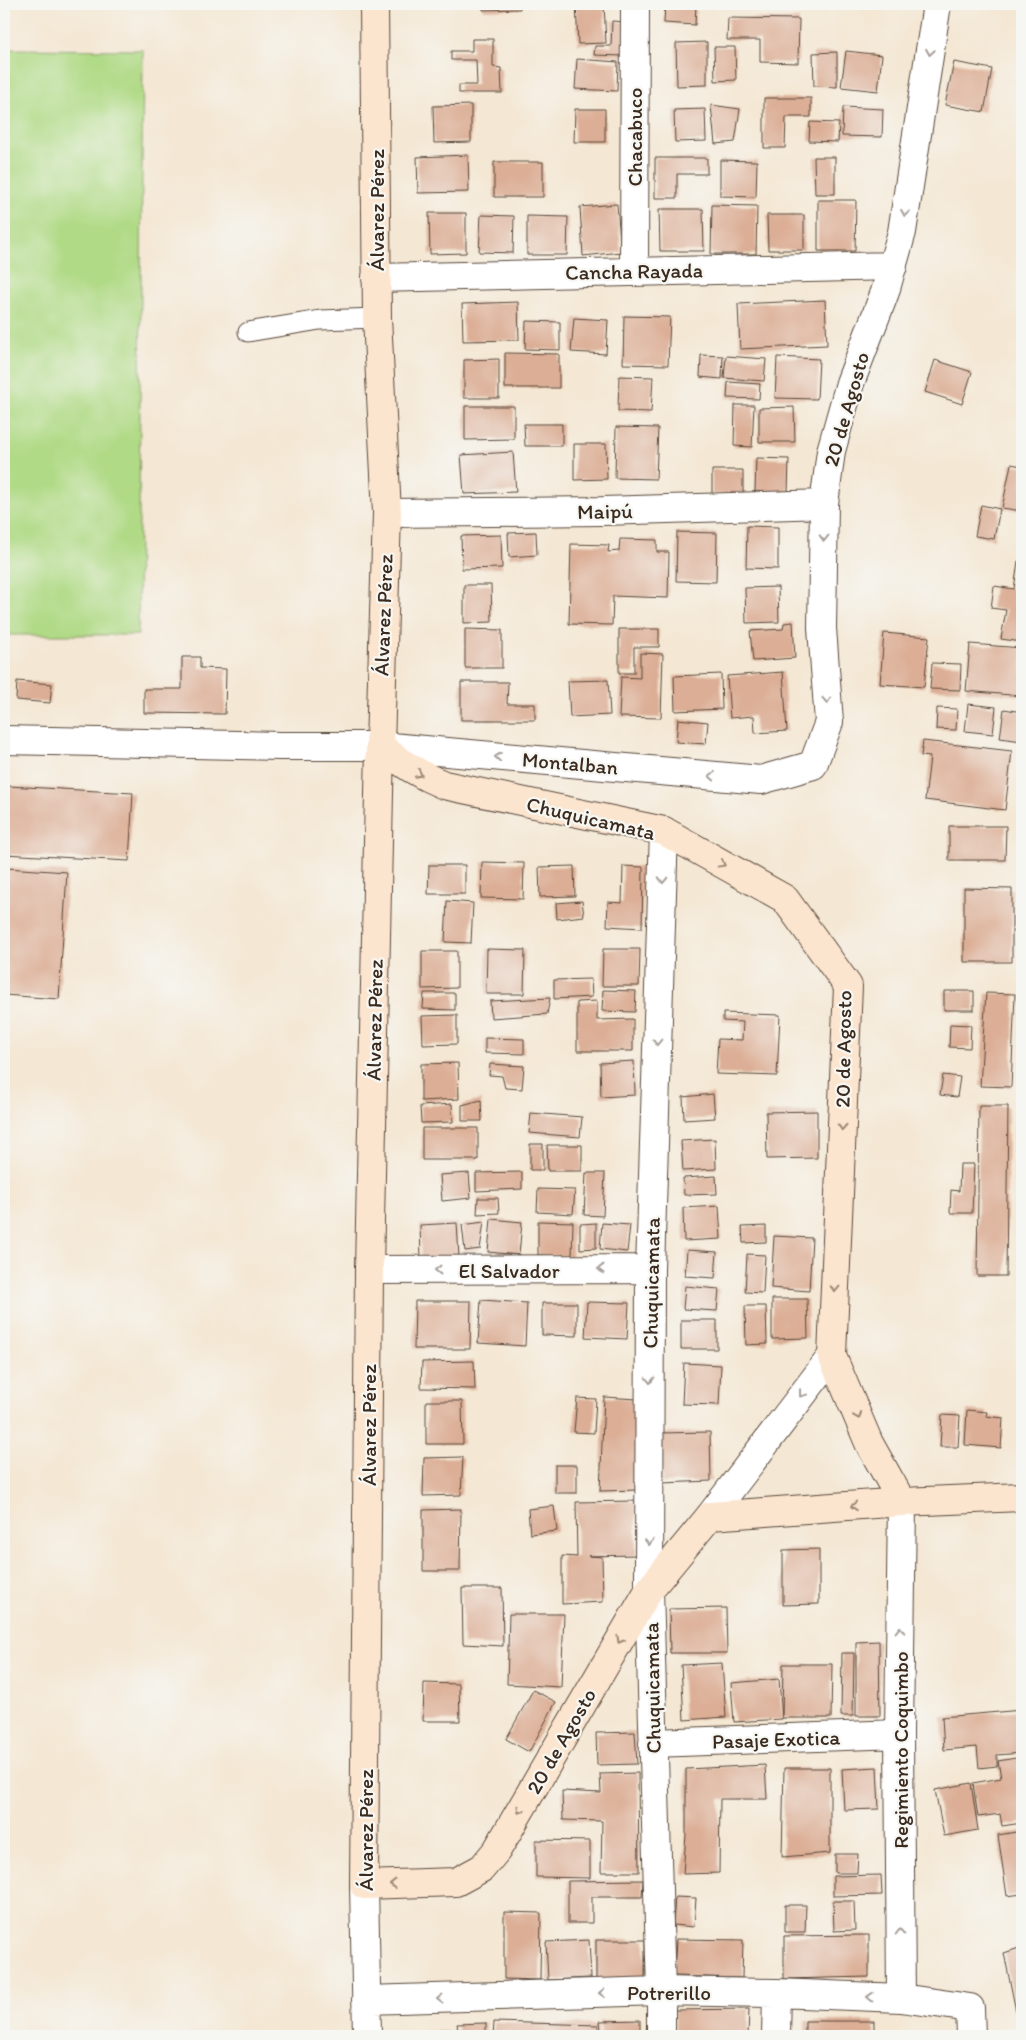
<svg xmlns="http://www.w3.org/2000/svg" width="1026" height="2040" viewBox="0 0 1026 2040" font-family="Itim,sans-serif">
	<style>
		.garden { fill: #b0da86; stroke: #768252 }
		.building { fill: #dcae95 }
		.lines { fill: none; stroke-linecap: round; stroke-linejoin: round }
		.lane-casing { stroke: #574639; stroke-width: 21 }
		.street-casing { stroke: #574639; stroke-width: 30 }
		.secondary-casing { stroke: #574639; stroke-width: 30 }
		.lane { stroke: #fff; stroke-width: 19 }
		.street { stroke: #fff; stroke-width: 28 }
		.secondary { stroke: #fce5cf; stroke-width: 28 }
		.oneway { stroke: #a79f9a }
		.oneway2 { stroke: #9c8876 }
		.labels { text-anchor: middle; dominant-baseline: central; stroke-width: 4.5; stroke-linejoin: round; paint-order: stroke }
		.street-label { font-size: 21px; fill: #3b2a1e; stroke: #f6f6f2 }
	</style>
	<rect width="100%" height="100%" fill="#f6f6f2"/>
	<filter id="ink" filterUnits="userSpaceOnUse"><feTurbulence type="fractalNoise" baseFrequency=".02" numOctaves="2"/><feDisplacementMap in="SourceGraphic" scale="10" xChannelSelector="R" yChannelSelector="G"/><feConvolveMatrix kernelMatrix="1 2 1 2 8 2 1 2 1" color-interpolation-filters="sRGB"/></filter>
	<filter id="wash" filterUnits="userSpaceOnUse"><feTurbulence type="fractalNoise" baseFrequency=".0096" numOctaves="4" result="noise"/><feDisplacementMap in="SourceGraphic" scale="20" xChannelSelector="R" yChannelSelector="G"/><feGaussianBlur stdDeviation="1.12" result="paint"/><feColorMatrix in="noise" values="0 0 0 0 0 0 0 0 0 0 0 0 0 0 0 0 0 1.4 0 .05"/><feComposite in="paint" operator="in"/></filter>
	<g filter="url(#wash)">
		<rect width="100%" height="100%" fill="#f4e7d3"/>
		<path class="garden" d="M4,49L143,50L138,635H4Z"/>
		<g id="blocks">
			<path class="building" d="M483,4H520V9L483,10Z
				M576,4H604L606,43L578,44Z
				M665,4H696L695,25L664,23Z
				M728,18L799,19L798,63L760,62V40H727Z
				M612,21L625,22L624,56L594,55L595,46H611Z
				M472,39H493V67L501,68L502,93H459V85H477L476,60H451V51H472Z
				M707,42V85L677,86L676,43Z
				M714,47H735L736,80L715,81Z
				M846,51L882,55L878,91L841,87Z
				M837,52V87L814,86L813,53Z
				M577,59L618,62L617,91L575,89Z
				M954,62L992,69L984,112L945,105Z
				M764,98H811V117H786L785,148H764Z
				M471,105V142L434,143L433,106Z
				M711,105L740,109L735,142L715,144Z
				M843,107L883,109L882,137L842,136Z
				M575,109H605V142H574Z
				M705,109L706,141L675,142L674,110Z
				M810,122L839,123L838,142L809,141Z
				M468,155L469,192L418,193L417,157Z
				M814,157H835V194H815Z
				M655,158H707V174H677V198H655Z
				M720,160L757,161L756,197L720,196Z
				M494,162H543V197H494Z
				M818,200H856L855,251H818Z
				M617,204L621,252L583,256L580,207Z
				M712,205L757,206L756,254H711Z
				M659,209H703L704,251H660Z
				M429,213H466V253L430,254Z
				M481,215L514,216L513,253L479,252Z
				M767,215H804V250H768Z
				M527,216L568,217L567,255H527Z
				M825,300L827,345L740,349L738,304Z
				M518,302L519,340L463,341L462,304Z
				M624,316L670,317L668,365L623,364Z
				M574,318L608,320L606,354L571,352Z
				M526,321L560,322V350L525,349Z
				M505,353L559,354V388H505Z
				M701,355L723,356L722,379L700,377Z
				M726,356L766,359L764,381L724,378Z
				M777,357L819,359L817,399L775,398Z
				M499,359V398H464V360Z
				M935,360L972,372L962,404L925,392Z
				M619,376L653,377L651,412L618,411Z
				M728,382L760,384L759,399L727,398Z
				M735,405H754L752,447L734,446Z
				M465,406H514V439L465,440Z
				M794,407L795,442H759V408Z
				M524,424H562V446H525Z
				M616,427L658,428L656,479L615,478Z
				M574,444H606L607,479L574,480Z
				M513,452L516,492L464,494L461,455Z
				M756,458L789,459L788,493L755,492Z
				M1011,464L1022,466V511L1002,508Z
				M712,470H743V495L712,494Z
				M981,505L1000,509L994,539L975,536Z
				M747,526L778,527V569L746,568Z
				M536,532L537,555L509,557L508,533Z
				M677,532L717,533L716,582L676,581Z
				M501,535L502,568L462,569L461,536Z
				M620,539L657,540V552H669L668,598L613,596L612,625L569,624L571,544L609,545L608,552L619,551Z
				M1018,561H1022V642L1001,639L1006,610L991,608L994,586L1014,589Z
				M464,585H491L492,622L464,623Z
				M778,587L779,622L746,623L745,588Z
				M793,622L795,658L753,661L750,631L783,629L784,623Z
				M465,629L502,630V668H465Z
				M619,629H659V647H634V673H619Z
				M884,633L929,637L924,687L880,684Z
				M970,644L1022,648V696L966,691Z
				M640,653L663,654L661,718L619,717L621,677L640,678Z
				M182,657H200V668L226,669L225,714L144,713V689H182Z
				M932,663L961,664L960,690L930,689Z
				M783,672L787,731L755,733L754,716L730,718L727,676Z
				M721,674L722,709L675,711L674,676Z
				M608,680L610,715L570,717L568,681Z
				M17,681L52,684L50,703L16,700Z
				M461,682H508L507,704H535V720H461Z
				M968,704L996,707L993,734L965,731Z
				M937,708L957,709L956,730L936,729Z
				M1004,709L1022,712V741L1000,738Z
				M678,719L708,722L706,744L676,742Z
				M923,741L1012,751L1005,810L925,800L930,757L921,756Z
				M8,786L133,793L129,861L4,854Z
				M949,826H1006L1005,860H949Z
				M482,862L524,863L523,899L481,898Z
				M429,865H465V894H428Z
				M574,866L575,896L540,897L539,867Z
				M623,866L643,867L642,928L607,926L608,902L622,903Z
				M6,868L67,872L59,999L4,995V904Z
				M964,888L1012,889V962H964Z
				M447,901L473,903L471,943L445,942Z
				M582,901L584,916L557,919L556,903Z
				M487,949L525,950L524,994H486Z
				M603,949H640L639,986H602Z
				M422,951H457V988L422,989Z
				M591,979L592,997L554,999V980Z
				M603,990L636,991L635,1012L602,1011Z
				M944,991H974V1010H944Z
				M424,993H455V1010L423,1009Z
				M986,993L1015,994L1011,1087L980,1086Z
				M550,998L547,1014L491,1018L490,1001Z
				M597,1001V1020L633,1019V1051H577V1002Z
				M723,1013L780,1015L777,1076L716,1074L718,1039L742,1040L743,1022L723,1021Z
				M457,1015V1044L423,1045L422,1016Z
				M950,1024L971,1025L970,1048L949,1047Z
				M485,1038L524,1039V1054L485,1053Z
				M634,1061L635,1095L601,1097L600,1063Z
				M458,1063L459,1099L421,1101V1064Z
				M490,1064L524,1066L522,1089L505,1088L502,1076L489,1075Z
				M943,1075L960,1077L957,1097L940,1095Z
				M713,1094L715,1118L684,1120L683,1097Z
				M481,1100L482,1121H462V1105Z
				M452,1104L453,1122L421,1123L420,1106Z
				M979,1106H1008L1006,1276H977Z
				M817,1111V1158L767,1159L766,1112Z
				M531,1113L582,1117L580,1137L529,1133Z
				M422,1128H478V1160H422Z
				M715,1139L716,1169L683,1171L681,1141Z
				M530,1144H543V1170H530Z
				M547,1145H582V1171H548Z
				M960,1164H974L972,1213H950L951,1190L959,1191Z
				M522,1172V1189L476,1191V1173Z
				M469,1173L471,1198L442,1201L440,1175Z
				M586,1173H605L603,1216L584,1215Z
				M716,1176L717,1194L684,1195L683,1178Z
				M538,1189L575,1190L573,1214L537,1212Z
				M478,1198H498L499,1213L477,1214Z
				M719,1206L721,1239L684,1241L683,1208Z
				M491,1219L522,1222L519,1255L488,1252Z
				M538,1221L573,1222L572,1256L538,1255Z
				M484,1222L480,1249L465,1251L462,1225Z
				M457,1223L459,1257L421,1259L420,1225Z
				M596,1223V1248L580,1249V1224Z
				M602,1223L630,1225L627,1252L600,1249Z
				M766,1226V1242L743,1243L742,1227Z
				M774,1236L812,1238L809,1291L771,1288Z
				M687,1250L717,1252L715,1278L685,1276Z
				M747,1254L765,1255L763,1293L745,1292Z
				M685,1286L719,1289L717,1311L683,1309Z
				M772,1299H807L808,1338L772,1339Z
				M481,1300L527,1303L525,1346L478,1343Z
				M415,1301H471L470,1349H414Z
				M587,1302L629,1303L627,1339L585,1337Z
				M542,1303H577V1336L542,1335Z
				M745,1306H766L767,1344L746,1345Z
				M681,1320H717V1349H681Z
				M474,1361L475,1389L421,1388L422,1362Z
				M684,1363L721,1365L719,1405L682,1404Z
				M604,1397L637,1399L638,1490L600,1491Z
				M577,1398L596,1399L594,1433L574,1432Z
				M426,1401H462L463,1444H426Z
				M967,1410L987,1412L986,1416L1003,1418L1001,1448L965,1445Z
				M942,1415L960,1416L958,1447H940Z
				M710,1432L711,1481L662,1483L660,1433Z
				M463,1457L461,1495L423,1496L424,1458Z
				M555,1465H577V1493H555Z
				M636,1501V1555L588,1556L602,1557L603,1602L562,1604V1556L577,1557L576,1502Z
				M554,1506L557,1531L530,1534L528,1509Z
				M461,1509L460,1571H423V1510Z
				M819,1549V1604L783,1605V1550Z
				M462,1588H502L503,1646L463,1644Z
				M726,1608L727,1653H670L669,1609Z
				M509,1614H564L561,1687L507,1684Z
				M879,1641L880,1716H856V1642Z
				M842,1653H854L853,1716H841Z
				M722,1663L726,1717L684,1720L681,1665Z
				M783,1664H832L831,1718H782Z
				M779,1679L782,1719L734,1722L731,1683Z
				M424,1683L459,1684L460,1721H423Z
				M533,1690L556,1702L529,1752L506,1739Z
				M1022,1710V1753L997,1755V1766L979,1768L977,1747L944,1750L942,1717Z
				M635,1732L637,1764L597,1765L596,1733Z
				M1022,1757V1823L1002,1826L1000,1814L978,1817L973,1783L1001,1778L998,1761Z
				M765,1765L767,1799H720L719,1873L683,1874L686,1835V1769Z
				M877,1767L879,1809L844,1810L842,1769Z
				M784,1768H830V1853L782,1857Z
				M638,1773L639,1872H601L602,1821L563,1820L562,1791L601,1793L600,1774Z
				M971,1783L978,1830L944,1836L935,1790Z
				M1022,1831V1894L1007,1896L998,1835Z
				M536,1840L590,1841V1878L536,1877Z
				M835,1854H858L857,1873H835Z
				M881,1875L882,1895L833,1896V1876Z
				M643,1880L642,1897H592V1923H568V1881Z
				M675,1897L696,1898L694,1927L673,1925Z
				M833,1901H854L855,1930L834,1931Z
				M785,1905H806L805,1932H785Z
				M504,1912L541,1913L540,1980L504,1979Z
				M869,1935V1977L784,1979V1936Z
				M676,1939L743,1940L742,1978L674,1976Z
				M589,1940L591,1978L548,1980L546,1942Z
				M596,1940H645V1979L596,1980Z
				M1022,1947V2020L1018,2021L1004,1953Z
				M749,2009L748,2036H675V2010Z
				M640,2020V2036H601L600,2021Z
				M805,2021H874V2036H805Z
				M494,2022L598,2025V2036H493Z
				M486,2023V2036H423V2031H458L457,2024Z"/>
		</g>
	</g>
	<g filter="url(#ink)">
		<use href="#blocks" fill-opacity="0" stroke="#574639" stroke-width="1"/>
		<g class="lines">
			<g class="lane-casing">
				<path id="lane" d="M248,332L320,320L377,318"/>
			</g>
			<g class="street-casing">
				<path id="street" d="M634,271L635,4
					M376,278L893,266
					M387,513L603,511L824,504
					M4,740L280,746H380L761,780L813,765L829,722L822,628L824,504L831,451L850,383L885,292L902,232L937,4
					M369,1270L650,1269
					M710,1516L832,1356
					M653,1743L899,1734
					M364,1885L367,2036
					M901,1998L899,1734L902,1502
					M366,2000L661,1991L777,1993L901,1998L970,2008L971,2036
					M661,2036V1991L649,1590L650,1269L664,831
					M776,2036L777,1993"/>
			</g>
			<g class="secondary-casing">
				<path id="secondary" d="M374,4L377,318L387,513L380,746L369,1270L364,1885L456,1882L482,1868L497,1850L649,1590L710,1516L902,1502L1022,1497
					M380,746C400,763 420,775 444,785L664,831L785,899L848,986L832,1356L869,1443L902,1502"/>
			</g>
			<use href="#lane" class="lane"/>
			<use href="#street" class="street"/>
			<use href="#secondary" class="secondary"/>
		</g>
		<defs><path id="oneway-chevron" d="M-2-3.5L2.5 0L-2 3.5" fill="none" stroke-width="1.6" stroke-linecap="round" stroke-linejoin="round" transform="scale(1.25)"/></defs>
		<g class="oneway">
			<use href="#oneway-chevron" transform="translate(930 52) rotate(99)"/>
			<use href="#oneway-chevron" transform="translate(905 213) rotate(99)"/>
			<use href="#oneway-chevron" transform="translate(824 538) rotate(91)"/>
			<use href="#oneway-chevron" transform="translate(827 700) rotate(86)"/>
			<use href="#oneway-chevron" transform="translate(498 757) rotate(-175)"/>
			<use href="#oneway-chevron" transform="translate(712 776) rotate(-175)"/>
			<use href="#oneway-chevron" transform="translate(663 880) rotate(92)"/>
			<use href="#oneway-chevron" transform="translate(657 1042) rotate(92)"/>
			<use href="#oneway-chevron" transform="translate(601 1269) rotate(180)"/>
			<use href="#oneway-chevron" transform="translate(438 1270) rotate(180)"/>
			<use href="#oneway-chevron" transform="translate(650 1380) rotate(90)"/>
			<use href="#oneway-chevron" transform="translate(802 1394) rotate(127)"/>
			<use href="#oneway-chevron" transform="translate(649 1542) rotate(90)"/>
			<use href="#oneway-chevron" transform="translate(900 1630) rotate(-89)"/>
			<use href="#oneway-chevron" transform="translate(900 1932) rotate(-90)"/>
			<use href="#oneway-chevron" transform="translate(602 1993) rotate(178)"/>
			<use href="#oneway-chevron" transform="translate(870 1997) rotate(-177)"/>
			<use href="#oneway-chevron" transform="translate(440 1999) rotate(179)"/>
		</g>
		<g class="oneway2">
			<use href="#oneway-chevron" transform="translate(419 774) rotate(27)"/>
			<use href="#oneway-chevron" transform="translate(722 864) rotate(29)"/>
			<use href="#oneway-chevron" transform="translate(842 1127) rotate(93)"/>
			<use href="#oneway-chevron" transform="translate(835 1289) rotate(92)"/>
			<use href="#oneway-chevron" transform="translate(858 1416) rotate(68)"/>
			<use href="#oneway-chevron" transform="translate(854 1506) rotate(176)"/>
			<use href="#oneway-chevron" transform="translate(620 1640) rotate(120)"/>
			<use href="#oneway-chevron" transform="translate(520 1810) rotate(120)"/>
			<use href="#oneway-chevron" transform="translate(393 1884) rotate(178)"/>
		</g>
	</g>
	<g class="labels">
		<g class="street-label">
			<text transform="translate(634 137) rotate(-90)">Chacabuco</text>
			<text transform="translate(376 210) rotate(-90)">Álvarez Pérez</text>
			<text transform="translate(634 271) rotate(-1)">Cancha Rayada</text>
			<text transform="translate(846 409) rotate(-74)">20 de Agosto</text>
			<text transform="translate(605 511) rotate(-1)">Maipú</text>
			<text transform="translate(383 615) rotate(-88)">Álvarez Pérez</text>
			<text transform="translate(570 763) rotate(5)">Montalban</text>
			<text transform="translate(591 818) rotate(13)">Chuquicamata</text>
			<text transform="translate(374 1020) rotate(-89)">Álvarez Pérez</text>
			<text transform="translate(843 1049) rotate(-89)">20 de Agosto</text>
			<text x="509" y="1270">El Salvador</text>
			<text transform="translate(651 1283) rotate(-89)">Chuquicamata</text>
			<text transform="translate(368 1425) rotate(-90)">Álvarez Pérez</text>
			<text transform="translate(652 1688) rotate(-91)">Chuquicamata</text>
			<text transform="translate(776 1739) rotate(-2)">Pasaje Exotica</text>
			<text transform="translate(561 1741) rotate(-60)">20 de Agosto</text>
			<text transform="translate(900 1750) rotate(-90)">Regimiento Coquimbo</text>
			<text transform="translate(365 1830) rotate(-90)">Álvarez Pérez</text>
			<text x="669" y="1992">Potrerillo</text>
		</g>
	</g>
	<rect width="1026" height="2040" fill="none" stroke="#f6f6f2" stroke-width="20"/>
</svg>
